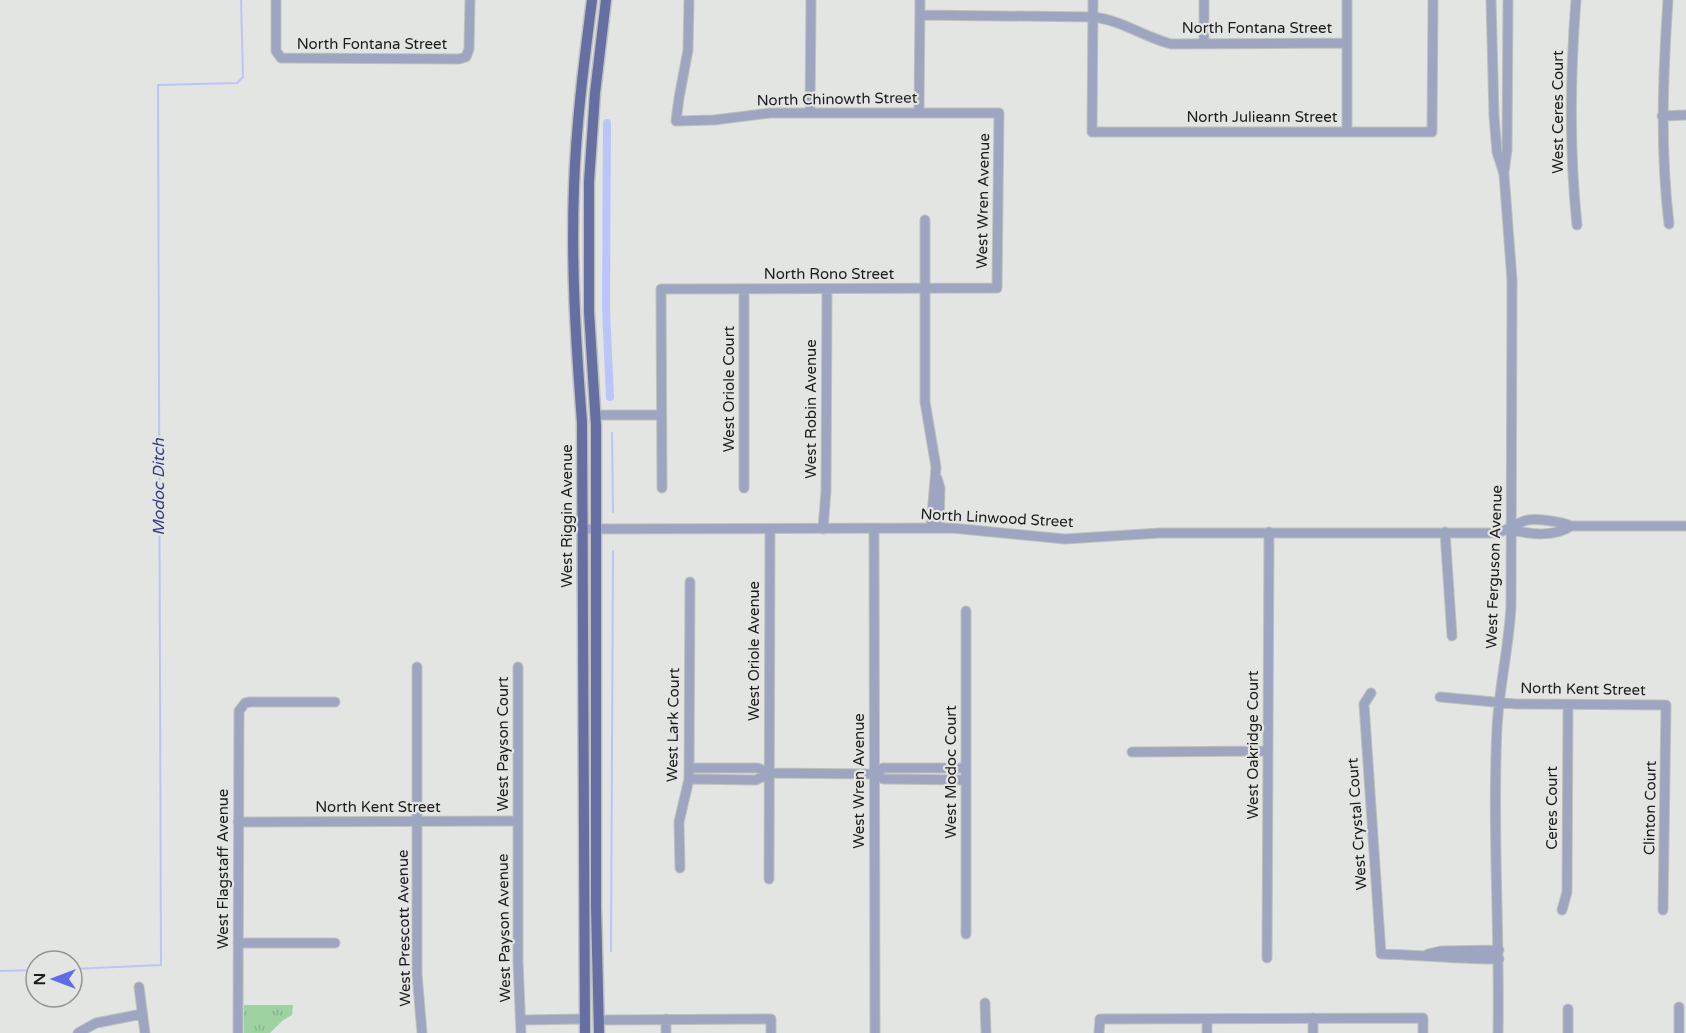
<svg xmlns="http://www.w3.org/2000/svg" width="1686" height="1033" viewBox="0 0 1686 1033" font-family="'Varela Round',sans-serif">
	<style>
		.park { fill: url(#park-tufts) }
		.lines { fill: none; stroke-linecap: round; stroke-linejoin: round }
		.stream { stroke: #bac6fa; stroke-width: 2 }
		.canal { stroke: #bac6fa; stroke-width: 8 }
		.minor-casing { stroke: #bec1be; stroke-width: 11 }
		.major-casing { stroke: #bec1be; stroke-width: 13 }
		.minor { stroke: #9ea5c1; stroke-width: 9 }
		.major { stroke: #656fa1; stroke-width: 10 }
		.labels { text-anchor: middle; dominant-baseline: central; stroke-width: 4.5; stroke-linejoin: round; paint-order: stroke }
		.street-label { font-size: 15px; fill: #1b1c1b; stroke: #e2e5e2 }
		.water-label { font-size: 16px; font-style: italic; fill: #363e88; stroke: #e2e5e2 }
	</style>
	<defs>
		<pattern id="park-tufts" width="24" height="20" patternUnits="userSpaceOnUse" patternTransform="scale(1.5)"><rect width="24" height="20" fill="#9ed3a1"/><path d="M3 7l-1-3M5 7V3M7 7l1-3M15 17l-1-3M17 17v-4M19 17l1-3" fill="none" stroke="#88b58a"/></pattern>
	</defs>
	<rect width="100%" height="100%" fill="#e2e5e2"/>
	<path class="park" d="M244,1005H293L292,1015L282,1021L270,1033H244Z"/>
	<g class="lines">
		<path class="stream" d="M612,433L613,512
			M611,951L613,551
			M72,969L161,965L158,85L237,83L243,77L241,0
			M0,971L36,970"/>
		<path class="canal" d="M607,123L606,309L610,397"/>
		<g class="minor-casing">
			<path id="minor" d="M276,0V51L281,58L459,59L466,57L469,49L470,0
				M1093,0L1092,132H1432L1433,0
				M1204,0V44
				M1347,0V132
				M1491,0L1494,116L1497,152L1504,174L1512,280L1511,606C1509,647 1499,687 1497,728C1492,829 1500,931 1498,1033
				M1576,0C1570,76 1569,149 1577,225
				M1668,0C1663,75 1660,149 1669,224
				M920,15L1093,17C1121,20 1144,37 1171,44L1347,43
				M810,113L811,0
				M919,113L920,0
				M1662,116L1686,115
				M1504,172L1507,150L1508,0
				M925,220V402L936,467L931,528
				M744,289V488
				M596,415H661
				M937,478L940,488L939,528
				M662,488L661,289L997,288L999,113H770L714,120L676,121L679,98L688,50L689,0
				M582,529L952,528L1065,539L1160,533H1497C1507,530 1514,525 1524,521C1534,517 1562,522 1571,526H1686
				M823,529L826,491L827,289
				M874,529L875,1033
				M1511,529C1529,535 1555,537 1571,526
				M1445,532L1452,636
				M417,667V974L422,1033
				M518,667V961L521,1033
				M1371,693L1364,704L1381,954C1421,955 1460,959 1499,959
				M1440,697L1516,704L1666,705L1663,910
				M1132,752L1267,751
				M689,768H758L769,773L874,774L884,779L965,780
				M874,774L883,768H966
				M689,779L756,780L769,773
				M238,822L518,821
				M680,868L679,822L689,779L690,582
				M769,879L770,529
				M1562,910L1567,892L1568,705
				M966,934V611
				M238,943H335
				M1428,954L1441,951L1499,950
				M1267,958L1269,532
				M139,987L145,1033
				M985,1003L986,1033
				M521,1020L584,1019
				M599,1020L771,1019V1033
				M78,1033L96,1023L142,1014
				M238,1033L239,711L245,703L250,702H335
				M666,1033V1019
				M1099,1033L1100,1019L1423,1018V1033
				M1207,1033V1019
				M1313,1033V1018
				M1568,1033V1009
				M1679,1033V1007"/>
		</g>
		<g class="major-casing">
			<path id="major" d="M585,1033L582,422C576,344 571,266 574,187C576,125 584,62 592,0
				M599,1033L596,907V426L589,312V182L595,93L606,0"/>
		</g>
		<use href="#minor" class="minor"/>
		<use href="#major" class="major"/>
	</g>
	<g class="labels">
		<g class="street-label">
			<text x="1257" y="28">North Fontana Street</text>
			<text x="372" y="44">North Fontana Street</text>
			<text transform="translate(837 99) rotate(-1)">North Chinowth Street</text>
			<text transform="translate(1558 112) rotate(-90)">West Ceres Court</text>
			<text x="1262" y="117">North Julieann Street</text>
			<text transform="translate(983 201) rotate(-89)">West Wren Avenue</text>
			<text x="829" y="274">North Rono Street</text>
			<text transform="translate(729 389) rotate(-90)">West Oriole Court</text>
			<text transform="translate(811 409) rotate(-90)">West Robin Avenue</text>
			<text transform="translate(567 516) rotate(-90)">West Riggin Avenue</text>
			<text transform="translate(997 518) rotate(3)">North Linwood Street</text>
			<text transform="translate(1494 567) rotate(-88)">West Ferguson Avenue</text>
			<text transform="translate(754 651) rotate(-90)">West Oriole Avenue</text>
			<text transform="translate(1583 689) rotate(1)">North Kent Street</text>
			<text transform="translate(673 725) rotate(-89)">West Lark Court</text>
			<text transform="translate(503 744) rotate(-90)">West Payson Court</text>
			<text transform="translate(1253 745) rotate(-90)">West Oakridge Court</text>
			<text transform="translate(951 772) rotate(-90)">West Modoc Court</text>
			<text transform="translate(859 781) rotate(-90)">West Wren Avenue</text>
			<text x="378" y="807">North Kent Street</text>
			<text transform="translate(1552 808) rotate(-90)">Ceres Court</text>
			<text transform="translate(1650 808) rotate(-89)">Clinton Court</text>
			<text transform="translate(1357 824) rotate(-94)">West Crystal Court</text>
			<text transform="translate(223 869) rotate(-90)">West Flagstaff Avenue</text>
			<text transform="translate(404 928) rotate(-91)">West Prescott Avenue</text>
			<text transform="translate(504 928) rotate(-91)">West Payson Avenue</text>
		</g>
		<g class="water-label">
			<text transform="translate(159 487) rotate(-90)">Modoc Ditch</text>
		</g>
	</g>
	<g transform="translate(54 979) rotate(270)"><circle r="28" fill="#e2e5e2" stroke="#929592" stroke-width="1.5"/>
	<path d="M0-4.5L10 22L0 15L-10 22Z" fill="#5f6ce4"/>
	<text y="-9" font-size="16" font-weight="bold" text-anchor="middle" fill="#1b1c1b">N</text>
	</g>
</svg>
